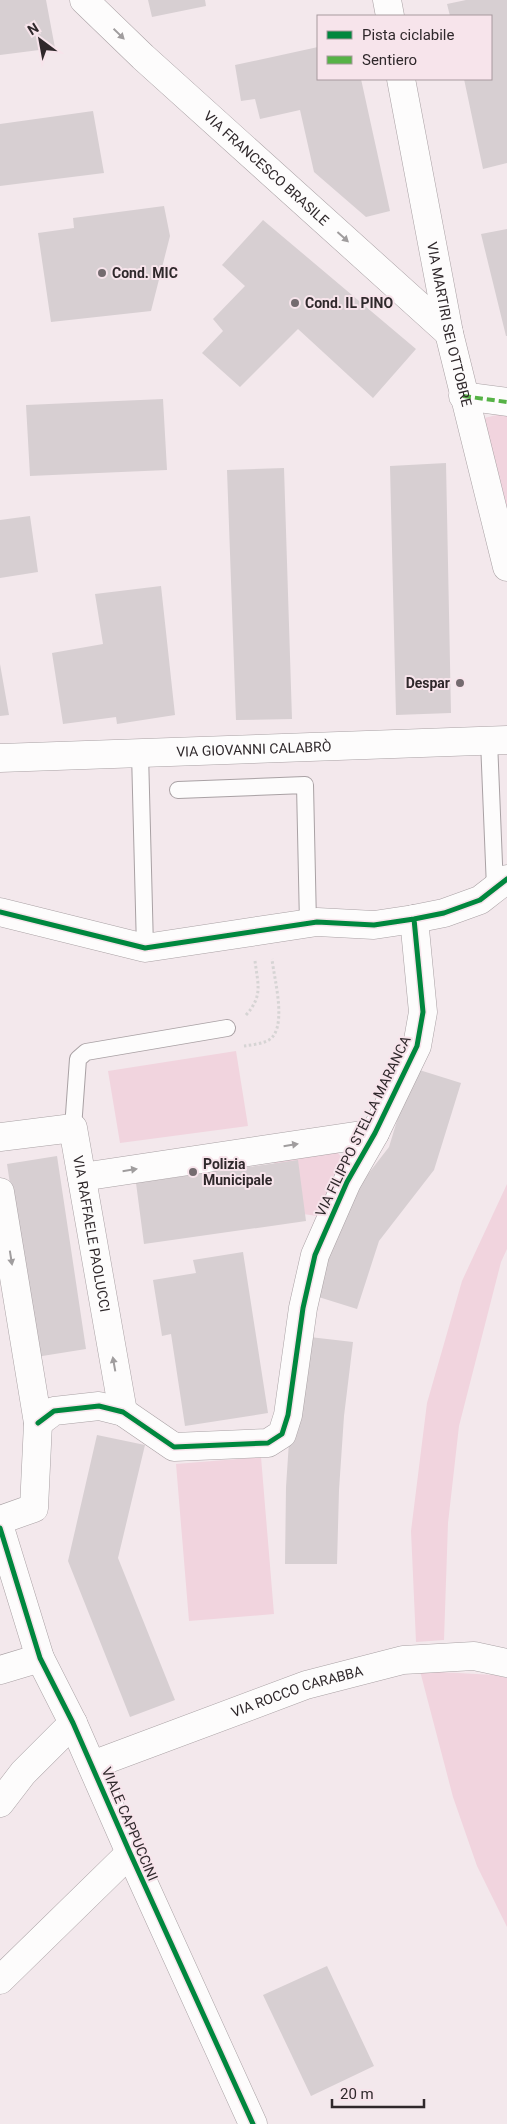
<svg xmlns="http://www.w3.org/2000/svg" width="507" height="2124" viewBox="0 0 507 2124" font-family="Roboto,sans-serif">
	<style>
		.green { fill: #f1d4de }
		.building { fill: #d7cfd2 }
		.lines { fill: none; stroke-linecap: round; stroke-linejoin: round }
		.service-casing { stroke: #a9a1a4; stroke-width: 18 }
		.minor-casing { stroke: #a9a1a4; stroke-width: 29 }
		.tertiary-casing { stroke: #a9a1a4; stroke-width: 29 }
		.path { stroke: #d6d4d4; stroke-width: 3; stroke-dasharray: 2.5 2.5; stroke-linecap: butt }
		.service { stroke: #fdfcfc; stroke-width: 16 }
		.minor { stroke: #fdfcfc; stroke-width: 28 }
		.tertiary { stroke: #fdfcfc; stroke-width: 28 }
		.quiet { stroke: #56b246; stroke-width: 4; stroke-dasharray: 8 4; stroke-linecap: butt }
		.cycleway-casing { stroke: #f7e4eb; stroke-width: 8 }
		.cycleway { stroke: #00873e; stroke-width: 5 }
		.oneway { fill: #a09d9e }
		.poi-dot { fill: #746b6f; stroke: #f7e4eb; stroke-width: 2 }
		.labels { text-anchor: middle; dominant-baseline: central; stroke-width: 4; stroke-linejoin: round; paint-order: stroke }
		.street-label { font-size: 14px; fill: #2f282b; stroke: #f7e4eb }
		.poi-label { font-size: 14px; font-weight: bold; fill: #2f282b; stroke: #f7e4eb; text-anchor: start }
	</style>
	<rect width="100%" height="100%" fill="#f3e8ec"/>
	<path class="green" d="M505,413L507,414V537L476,420Z
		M236,1051L248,1126L120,1143L108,1071Z
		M334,1148L343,1159V1174L317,1216L303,1214L271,1177L277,1152Z
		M507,1184V1249L501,1262L459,1426L448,1523L444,1640L416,1642L411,1531L427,1403L462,1281Z
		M261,1457L274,1614L189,1621L176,1464Z
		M420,1671L495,1675L507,1678V1927L477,1866L453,1797Z"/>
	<path class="building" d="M0,0H46L55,48L0,55Z
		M148,0H205L206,6L152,17Z
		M466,0H507V163L483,169L464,79H491V16H450L447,4Z
		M318,47V79H361L390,211L366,217L314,172L300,110L260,119L255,99L241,101L235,65Z
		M93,111L104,173L0,186V124Z
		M164,206L170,236L151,311L51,322L38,233L74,228L73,218Z
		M263,220L416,349L373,398L298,329L240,387L202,353L223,331L213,319L245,286L222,265Z
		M507,229V336H506L481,234Z
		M163,399L167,470L30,476L26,405Z
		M446,463L451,713L396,715L390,466Z
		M284,468L292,719L236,720L227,470Z
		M30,516L38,572L0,578V520Z
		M161,586L175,715L117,724L116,717L63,724L52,653L103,644L95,594Z
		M0,664L9,715L0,716Z
		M413,1068L461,1083L434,1170L379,1241L357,1309L309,1294L334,1218L389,1147Z
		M57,1156L86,1349L36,1357L7,1164Z
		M298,1160L306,1221L144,1244L136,1183Z
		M243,1252L268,1413L185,1426L171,1334L162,1336L153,1280L196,1273L193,1260Z
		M301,1336L353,1342L344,1416L339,1490L337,1564H285L286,1487L291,1411Z
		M97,1435L145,1445L118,1558L175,1700L130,1717L68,1561Z
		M327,1966L374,2066L311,2096L263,1995Z"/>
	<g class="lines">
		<g class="service-casing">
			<path id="service" d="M489,741L495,888
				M140,753L145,948
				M178,790L305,785L308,924
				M73,1128L78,1059L86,1052L227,1028"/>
		</g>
		<g class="minor-casing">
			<g id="minor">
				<path id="s1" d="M84,0L143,57L449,333"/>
				<path d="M387,0L390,16"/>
				<path id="s2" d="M401,79L449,333L507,567"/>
				<path d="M463,396L507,402"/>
				<path id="s3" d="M0,758L507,740"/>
				<path d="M0,912L145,948L317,922L374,925L414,919L444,913L480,900L507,879"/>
				<path id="s4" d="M0,1137L73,1128L123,1412"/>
				<path d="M82,1177L375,1133"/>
				<path d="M0,1192L38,1423L34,1508L0,1520"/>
				<path d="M38,1423L54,1411L99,1406L123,1412L174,1447L268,1443L282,1434L288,1415L303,1308L315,1255L347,1182L375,1133L417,1046L423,1012L414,919"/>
				<path d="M0,1670L40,1658"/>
				<path id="s5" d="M92,1765L306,1685L403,1660L474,1656L507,1663"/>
				<path d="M0,1803L23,1773L73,1723"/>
				<path d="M0,1980L130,1853"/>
			</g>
		</g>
		<g class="tertiary-casing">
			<path id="tertiary" d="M0,1528L40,1658L73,1723L130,1853L253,2124"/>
		</g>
		<path class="path" d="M246,1015C263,996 258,985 255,961
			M244,1046C251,1045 260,1044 267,1041C289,1031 274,979 272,959"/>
		<use href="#service" class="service"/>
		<use href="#minor" class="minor"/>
		<use href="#tertiary" class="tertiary"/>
		<path class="quiet" d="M463,396L507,402"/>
		<g class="cycleway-casing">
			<path id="cycleway" d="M0,912L145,948L317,922L374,925L414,919L444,913L480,900L507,879
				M38,1423L54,1411L99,1406L123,1412L174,1447L268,1443L282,1434L288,1415L303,1308L315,1255L347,1182L375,1133L417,1046L423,1012L414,919
				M0,1528L40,1658L73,1723L130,1853L253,2124"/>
		</g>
		<use href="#cycleway" class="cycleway"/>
	</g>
	<defs><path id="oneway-solid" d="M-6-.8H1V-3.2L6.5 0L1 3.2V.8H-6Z" transform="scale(1.25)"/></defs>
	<g class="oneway">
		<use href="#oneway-solid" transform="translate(119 34) rotate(44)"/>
		<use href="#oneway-solid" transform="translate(343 237) rotate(42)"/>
		<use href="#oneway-solid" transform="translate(291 1145) rotate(-9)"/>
		<use href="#oneway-solid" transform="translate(130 1170) rotate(-9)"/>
		<use href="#oneway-solid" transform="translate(11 1258) rotate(81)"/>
		<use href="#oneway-solid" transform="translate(114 1364) rotate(-100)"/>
	</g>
	<g class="poi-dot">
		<circle cx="102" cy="273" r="5"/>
		<circle cx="295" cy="303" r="5"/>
		<circle cx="460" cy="683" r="5"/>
		<circle cx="193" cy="1172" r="5"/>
	</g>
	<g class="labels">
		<g class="street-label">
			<text stroke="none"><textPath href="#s1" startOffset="248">VIA FRANCESCO BRASILE</textPath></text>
			<text stroke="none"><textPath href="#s2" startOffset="250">VIA MARTIRI SEI OTTOBRE</textPath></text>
			<text stroke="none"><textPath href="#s3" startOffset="254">VIA GIOVANNI CALABRÒ</textPath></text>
			<text transform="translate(363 1126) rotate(-64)">VIA FILIPPO STELLA MARANCA</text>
			<text stroke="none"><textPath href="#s4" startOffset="181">VIA RAFFAELE PAOLUCCI</textPath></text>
			<text stroke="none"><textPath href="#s5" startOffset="218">VIA ROCCO CARABBA</textPath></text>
			<text transform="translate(130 1824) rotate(67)">VIALE CAPPUCCINI</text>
		</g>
		<g class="poi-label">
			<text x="112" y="273">Cond. MIC</text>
			<text x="305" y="303">Cond. IL PINO</text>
			<text x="450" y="683" text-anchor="end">Despar</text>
			<text x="203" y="1164">Polizia<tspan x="203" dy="16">Municipale</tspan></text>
		</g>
	</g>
	<rect x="317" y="15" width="175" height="65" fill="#f7e4eb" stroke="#a7999e"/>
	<rect x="327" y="31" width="25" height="8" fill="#00873e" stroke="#a7999e"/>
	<text x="362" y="40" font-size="15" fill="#2f282b">Pista ciclabile</text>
	<rect x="327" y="56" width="25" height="8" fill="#56b246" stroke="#a7999e"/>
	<text x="362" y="65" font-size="15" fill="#2f282b">Sentiero</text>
	<g transform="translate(40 40) rotate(328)" stroke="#f7e4eb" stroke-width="4" paint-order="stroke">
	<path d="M0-4L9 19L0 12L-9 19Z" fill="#2f282b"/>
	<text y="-8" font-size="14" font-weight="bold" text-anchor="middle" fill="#2f282b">N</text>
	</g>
	<path d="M332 2099v8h92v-8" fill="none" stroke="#2f282b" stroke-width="2.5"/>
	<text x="340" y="2099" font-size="15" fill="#2f282b" stroke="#f7e4eb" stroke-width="4" paint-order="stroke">20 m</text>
</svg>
